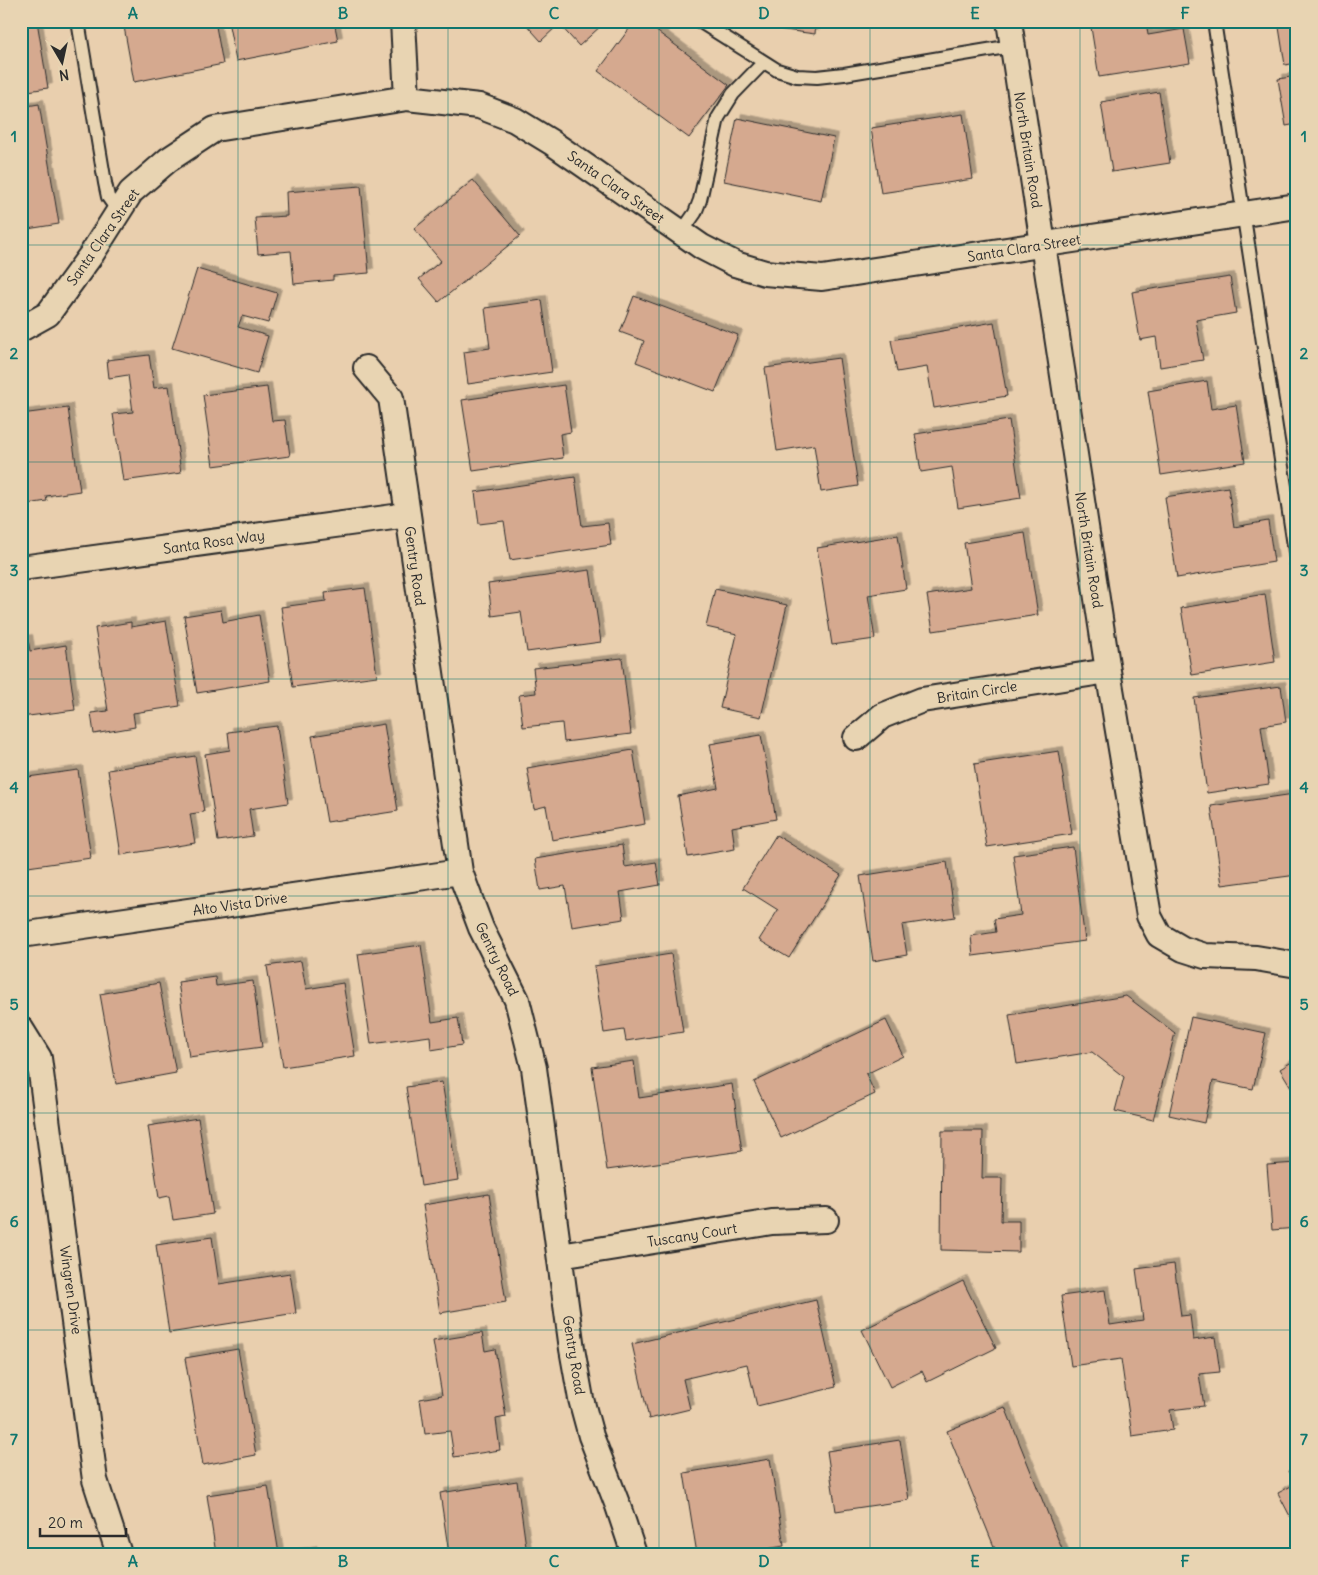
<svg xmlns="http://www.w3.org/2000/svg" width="1318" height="1575" viewBox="0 0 1318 1575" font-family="Delius,sans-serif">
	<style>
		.building { fill: #d5a98f; stroke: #2b2b2b; filter: url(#shadow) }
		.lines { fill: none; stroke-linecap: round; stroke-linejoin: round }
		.lane-casing { stroke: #2b2b2b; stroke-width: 16 }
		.street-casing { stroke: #2b2b2b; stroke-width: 28 }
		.lane { stroke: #e8d4b2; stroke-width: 12 }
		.street { stroke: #e8d4b2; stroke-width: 24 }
		.grid { fill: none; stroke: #0f766e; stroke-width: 1; stroke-opacity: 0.55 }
		.labels { text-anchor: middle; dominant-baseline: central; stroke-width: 4; stroke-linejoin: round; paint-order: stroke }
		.street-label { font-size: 14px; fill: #2b2b2b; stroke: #e8d4b2 }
		.neatline { fill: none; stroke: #0f766e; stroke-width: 2 }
		.grid-label { font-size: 16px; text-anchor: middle; font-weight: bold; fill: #0f766e }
	</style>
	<defs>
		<filter id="shadow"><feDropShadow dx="4.5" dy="-4.5" stdDeviation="0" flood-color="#0004"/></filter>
	</defs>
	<rect width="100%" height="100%" fill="#e9cfae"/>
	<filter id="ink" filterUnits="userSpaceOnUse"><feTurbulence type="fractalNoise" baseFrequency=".02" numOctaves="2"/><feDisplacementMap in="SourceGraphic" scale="10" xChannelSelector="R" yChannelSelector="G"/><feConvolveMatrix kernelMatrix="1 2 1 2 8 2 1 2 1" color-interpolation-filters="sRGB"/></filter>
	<g filter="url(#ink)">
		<path class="building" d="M21,21H37L48,88L21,92Z
			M123,21H215L223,64L134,82Z
			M228,21H334L338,41L236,61Z
			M523,21H601L603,24L579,46L559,24L541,41Z
			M635,21H643L729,85L689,138L598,71Z
			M778,21H816L815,34L777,29Z
			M1090,21H1146L1148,35L1184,29L1190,63L1099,77Z
			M1278,21H1297V63L1285,65Z
			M1297,76V124L1286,126L1278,79Z
			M1159,92L1170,163L1112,172L1101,102Z
			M39,104L59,224L21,230V107Z
			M963,114L973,179L881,193L871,128Z
			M737,118L834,138L821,201L724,181Z
			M473,180L520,236L439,302L419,279L441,261L414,229Z
			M361,186L369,273L333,276V280L294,284L291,251L258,254L255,218L287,216L286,192Z
			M197,269L277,293L268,323L242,316L238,327L268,336L257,373L172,348Z
			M1230,277L1236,313L1196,320L1203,360L1160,367L1156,337L1140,340L1132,292Z
			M634,296L738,335L715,392L636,362L644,341L620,332Z
			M542,300L552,372L468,384L464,352L490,348L485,308Z
			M994,322L1007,396L934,408L927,367L897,372L891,340Z
			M149,355L154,388L169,386L181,473L123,481L113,414L133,412L128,375L109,378L107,360Z
			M839,358L858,486L821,492L814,445L777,451L765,368Z
			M1207,381L1211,409L1236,405L1245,462L1161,475L1148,391Z
			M564,385L571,432L560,434L563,458L473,471L462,400Z
			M267,387L272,421L285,420L290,456L213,466L203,395Z
			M68,408L80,491L46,496L47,501L21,505V414Z
			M1009,420L1021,498L958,508L952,467L921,472L915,434Z
			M575,477L582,526L608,523L611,545L510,560L504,521L479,524L475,492Z
			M1228,487L1234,527L1268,521L1274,562L1177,578L1165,497Z
			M1025,533L1038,615L933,631L927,595L971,588L964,543Z
			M898,535L906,589L868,595L875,639L832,645L817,548Z
			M590,570L601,642L527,652L521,612L492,616L488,584Z
			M365,588L377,676L293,687L281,607L326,601L325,593Z
			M715,589L787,605L761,717L720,708L737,634L706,627Z
			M1265,594L1275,662L1192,675L1181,608Z
			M221,610L223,622L259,615L270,681L197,693L184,616Z
			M166,621L180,706L133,713L135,727L94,734L91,713L108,711L95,628L131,622V627Z
			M28,639L30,651L66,645L75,710L21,717V640Z
			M622,658L631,734L564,742L562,723L523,727L519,695L536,693L533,668Z
			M1281,686L1286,722L1261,726L1269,784L1207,793L1194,698Z
			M384,724L398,811L327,822L312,736Z
			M277,726L288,803L249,809L253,836L218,841L205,754L230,750L228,732Z
			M761,735L776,819L732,827L735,849L688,857L678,796L718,788L710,744Z
			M633,750L645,824L552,840L546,806L534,809L527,768Z
			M1059,751L1072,834L987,847L974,764Z
			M195,756L204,812L190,814L195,843L121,855L108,770Z
			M78,770L91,858L21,868V778Z
			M1294,794L1297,812V875L1222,885L1211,806Z
			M776,835L841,875L789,958L759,940L778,910L743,888Z
			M622,845L625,867L656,862L660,885L620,892L624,919L572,927L565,886L540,890L535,859Z
			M1073,847L1085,941L973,956L971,936L996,932L994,919L1021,915L1013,855Z
			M947,862L955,917L902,925L907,955L873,961L860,876Z
			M421,945L432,1022L458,1018L462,1045L431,1050L430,1036L371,1044L358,954Z
			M671,954L683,1032L626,1041L624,1030L604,1033L594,966Z
			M301,961L306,989L343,983L355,1056L283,1067L267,966Z
			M215,977L216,986L253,981L262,1047L189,1057L178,982Z
			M159,983L176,1073L116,1084L100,994Z
			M1126,996L1175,1033L1153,1120L1115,1111L1124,1077L1092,1052L1017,1064L1009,1015Z
			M1191,1017L1266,1033L1253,1089L1213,1081L1204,1123L1169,1115Z
			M886,1020L903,1056L866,1074L875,1094L781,1138L754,1082Z
			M1297,1059V1097L1280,1069Z
			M634,1061L639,1098L732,1084L742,1151L607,1170L592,1067Z
			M442,1082L458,1180L421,1186L406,1087Z
			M198,1118L213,1214L173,1220L169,1196L159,1198L148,1126Z
			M942,1131H983L982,1178H1002L1001,1221H1019V1252L941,1250Z
			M1297,1163V1228L1272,1230L1267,1165Z
			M489,1194L506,1302L440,1313L423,1205Z
			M212,1237L219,1284L290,1273L296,1313L169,1333L156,1245Z
			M1174,1264L1181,1316L1190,1315L1193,1340L1215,1337L1220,1372L1199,1374L1204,1406L1170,1410L1173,1430L1132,1436L1121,1359L1071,1366L1061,1296L1105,1290L1110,1325L1143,1320L1136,1269Z
			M963,1281L996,1348L927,1382L922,1371L890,1387L862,1330Z
			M816,1300L836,1387L757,1406L747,1364L683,1379L690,1409L649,1419L632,1344Z
			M482,1333L485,1351L495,1349L506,1417L496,1419L500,1450L454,1457L450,1431L425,1434L420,1399L442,1395L433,1341Z
			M238,1349L256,1455L203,1465L185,1358Z
			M1005,1407L1064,1554H997L947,1431Z
			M900,1440L909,1500L836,1511L827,1451Z
			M770,1459L784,1546L737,1554H697L684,1473Z
			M1297,1467V1518L1292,1520L1278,1493L1295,1484L1288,1471Z
			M517,1481L527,1554H449L440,1493Z
			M268,1486L279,1554H216L207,1495Z
			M313,1550L314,1554H291Z"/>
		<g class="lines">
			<g class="lane-casing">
				<path id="lane" d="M78,21L105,183L108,197L118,211
					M699,21L777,70L797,76L817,77L844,74L1012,46
					M1214,21L1297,565
					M681,233L695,213L700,200L718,118L733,94L764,62"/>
			</g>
			<g class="street-casing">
				<path id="street" d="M403,21L407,98
					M1009,21L1108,671L1149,916L1159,935L1183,949L1205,956L1256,958L1297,965
					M21,329L48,314L91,255L131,192L168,160L215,129L407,98L479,106L515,120L551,142L702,247L735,264L765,273L822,278L1297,206
					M366,368L391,398L460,872L481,928L517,1000L534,1068L572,1349L581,1399L591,1436L618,1506L634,1554
					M21,568L408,515
					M856,738L882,716L922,700L1108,671
					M21,935L460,872
					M21,1029L39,1058L95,1480L119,1554
					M560,1256L772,1222L826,1220"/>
			</g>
			<use href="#lane" class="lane"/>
			<use href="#street" class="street"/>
		</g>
	</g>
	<path class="grid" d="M238,21V1554M448,21V1554M659,21V1554M870,21V1554M1080,21V1554M21,245H1297M21,462H1297M21,679H1297M21,896H1297M21,1113H1297M21,1330H1297"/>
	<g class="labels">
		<g class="street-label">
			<text transform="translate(1028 150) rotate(81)">North Britain Road</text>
			<text transform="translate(616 187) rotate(35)">Santa Clara Street</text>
			<text transform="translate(103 237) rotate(-55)">Santa Clara Street</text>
			<text transform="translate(1024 248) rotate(-9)">Santa Clara Street</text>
			<text transform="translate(214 542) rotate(-8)">Santa Rosa Way</text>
			<text transform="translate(1089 550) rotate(81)">North Britain Road</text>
			<text transform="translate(415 566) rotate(82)">Gentry Road</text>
			<text transform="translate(977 692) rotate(-9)">Britain Circle</text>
			<text transform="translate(240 904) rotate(-8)">Alto Vista Drive</text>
			<text transform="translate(497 959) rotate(64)">Gentry Road</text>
			<text transform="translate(692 1235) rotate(-9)">Tuscany Court</text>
			<text transform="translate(71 1290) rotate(82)">Wingren Drive</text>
			<text transform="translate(574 1355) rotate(81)">Gentry Road</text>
		</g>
	</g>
	<rect width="1318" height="1575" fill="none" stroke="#e8d4b2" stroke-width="55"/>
	<g transform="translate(62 62) rotate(171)" stroke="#e8d4b2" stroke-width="4" paint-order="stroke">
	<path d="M0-4L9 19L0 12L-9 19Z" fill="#2b2b2b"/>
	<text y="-8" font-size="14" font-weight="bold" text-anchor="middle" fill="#2b2b2b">N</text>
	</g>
	<path d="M40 1528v8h86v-8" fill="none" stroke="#2b2b2b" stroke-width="2.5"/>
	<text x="48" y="1528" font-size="15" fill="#2b2b2b" stroke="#e8d4b2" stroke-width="4" paint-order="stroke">20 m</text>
	<rect x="28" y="28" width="1262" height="1520" class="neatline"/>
	<g class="grid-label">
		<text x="133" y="19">A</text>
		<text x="343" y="19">B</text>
		<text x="554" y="19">C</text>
		<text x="764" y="19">D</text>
		<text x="975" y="19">E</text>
		<text x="1185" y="19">F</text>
		<text x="14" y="142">1</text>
		<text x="1304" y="142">1</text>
		<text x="14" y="359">2</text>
		<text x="1304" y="359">2</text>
		<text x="14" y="576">3</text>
		<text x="1304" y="576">3</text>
		<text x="14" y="793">4</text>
		<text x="1304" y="793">4</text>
		<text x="14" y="1010">5</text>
		<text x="1304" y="1010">5</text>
		<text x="14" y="1227">6</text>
		<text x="1304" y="1227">6</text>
		<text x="14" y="1445">7</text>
		<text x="1304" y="1445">7</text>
		<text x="133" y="1567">A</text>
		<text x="343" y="1567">B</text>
		<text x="554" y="1567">C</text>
		<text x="764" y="1567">D</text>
		<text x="975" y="1567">E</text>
		<text x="1185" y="1567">F</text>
	</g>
</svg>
